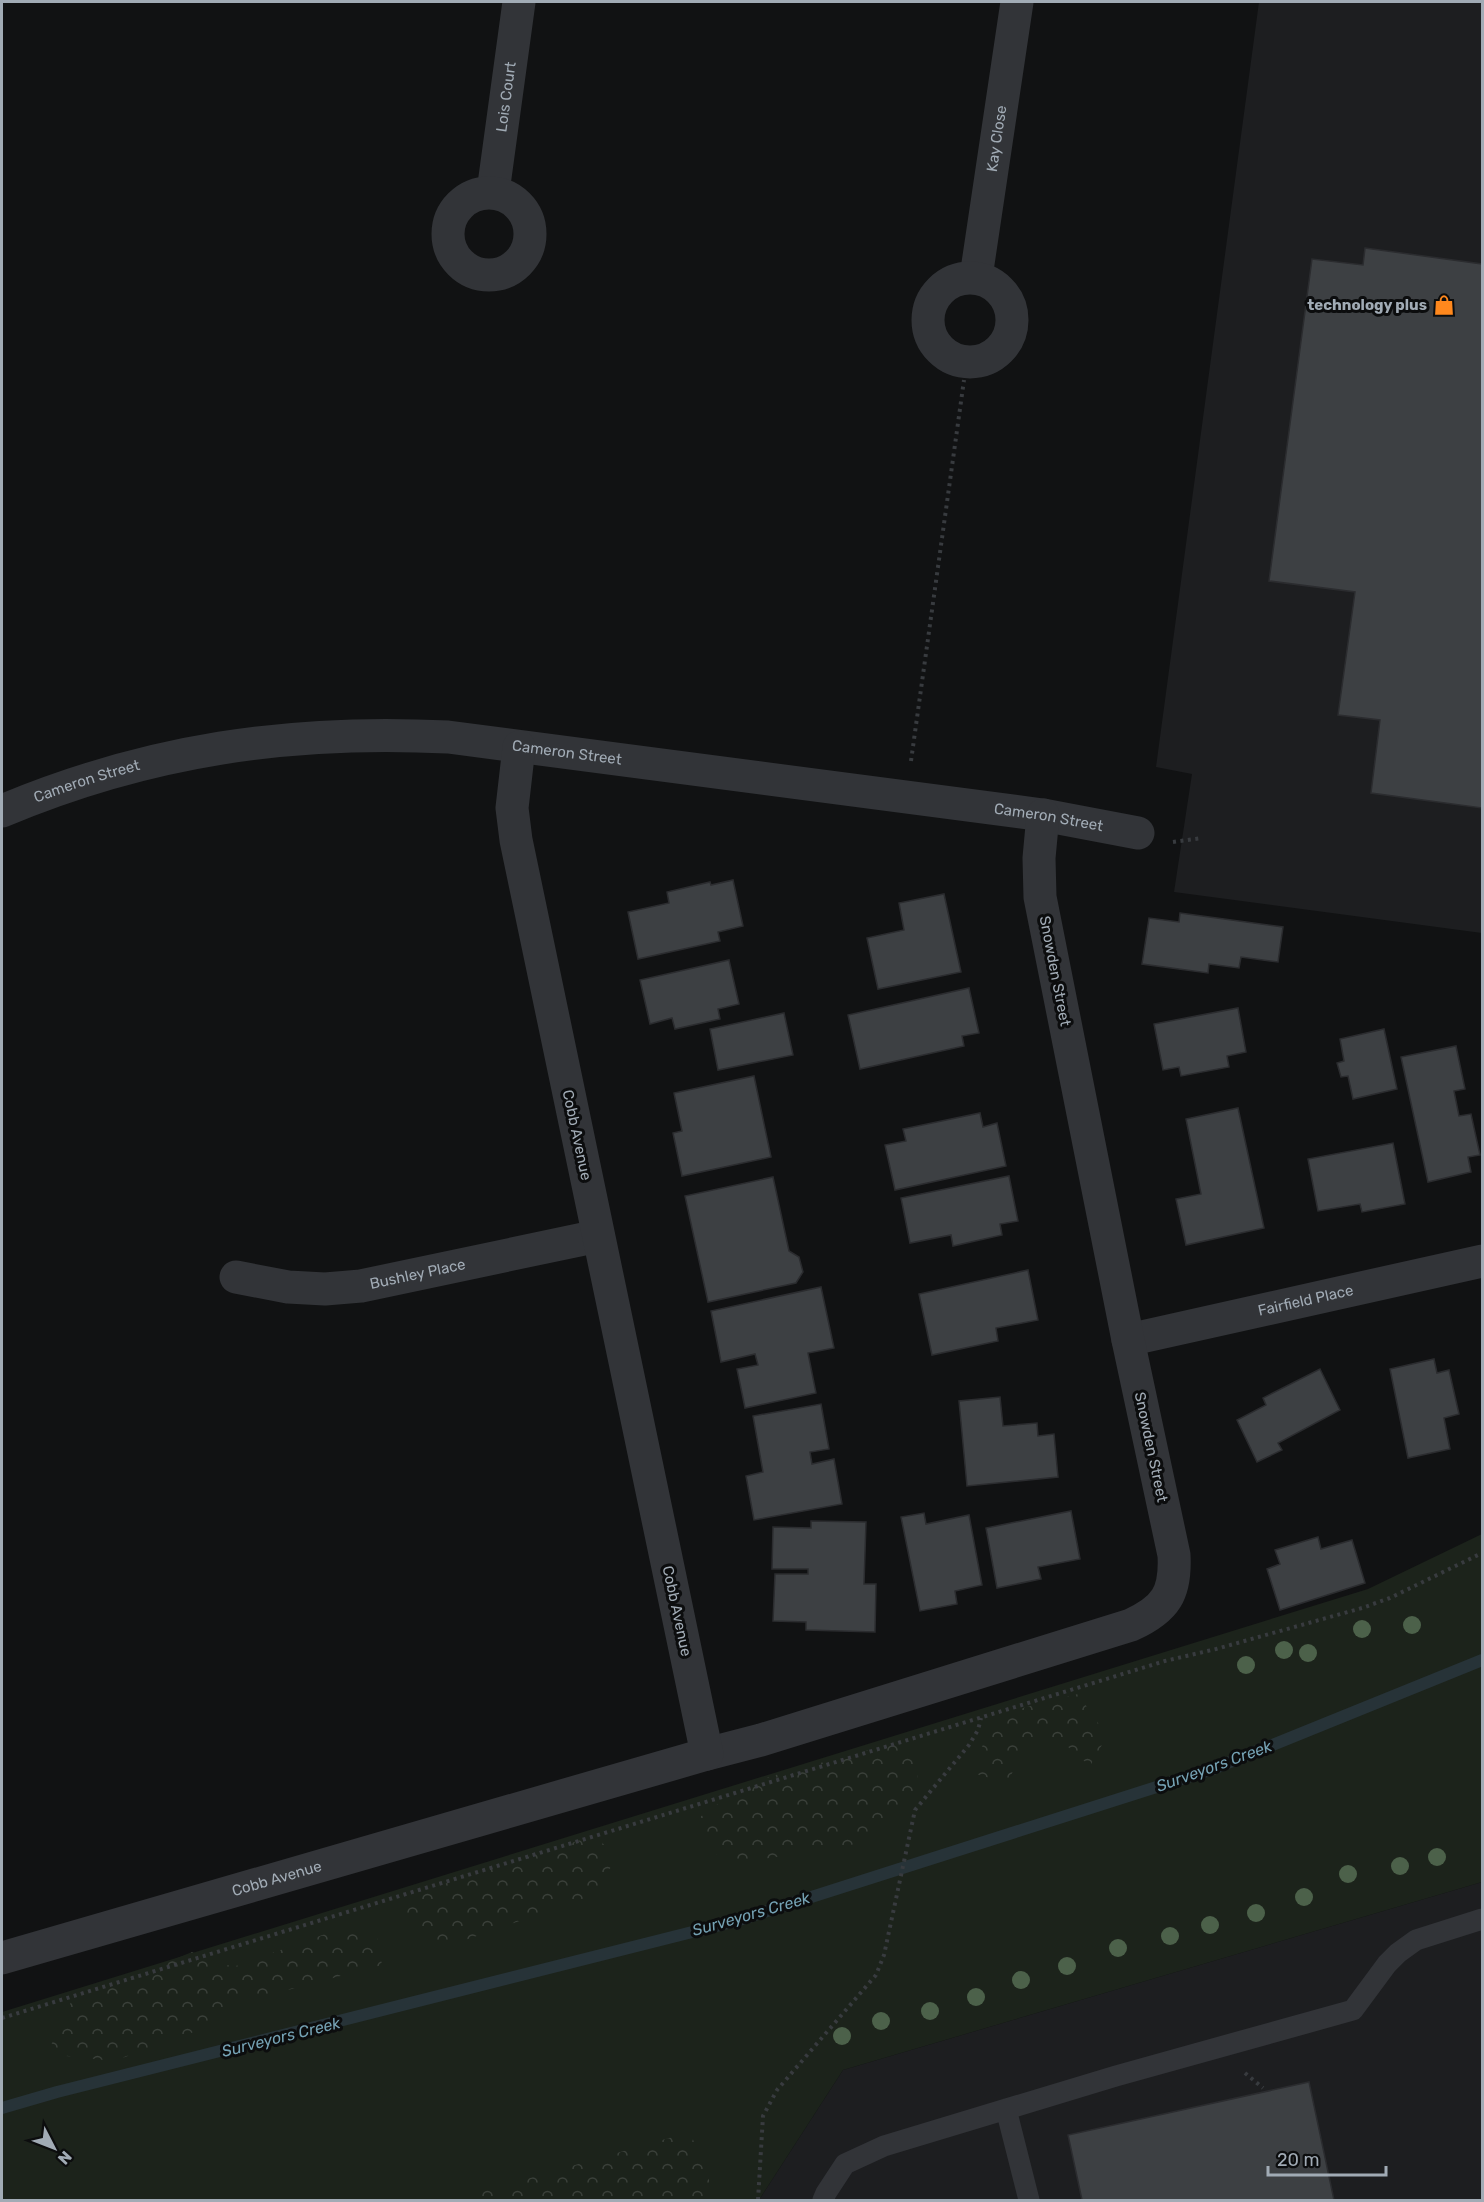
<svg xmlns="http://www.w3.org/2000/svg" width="1484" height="2202" viewBox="0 0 1484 2202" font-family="Rubik,sans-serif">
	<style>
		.built { fill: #1d1e20 }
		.green { fill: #1c231b }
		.forest { fill: url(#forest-crowns) }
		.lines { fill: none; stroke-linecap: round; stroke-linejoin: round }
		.stream { stroke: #273338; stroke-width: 12 }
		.building { fill: #3d4043; stroke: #2b2c2f; stroke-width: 1.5 }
		.path { stroke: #383b3f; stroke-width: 4; stroke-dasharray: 3 4.5; stroke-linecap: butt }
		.lane { stroke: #323438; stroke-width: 21 }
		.street { stroke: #323438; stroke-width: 33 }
		.tree { fill: #4c614a }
		.labels { text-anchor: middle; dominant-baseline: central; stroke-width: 6; stroke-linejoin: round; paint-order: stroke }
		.street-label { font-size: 15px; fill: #a1abb5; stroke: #0c0d0e }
		.poi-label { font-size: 15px; font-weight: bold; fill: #a1abb5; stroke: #0c0d0e; text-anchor: end }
		.water-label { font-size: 16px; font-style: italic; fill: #75a2b4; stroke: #0c0d0e }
	</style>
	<defs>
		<pattern id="forest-crowns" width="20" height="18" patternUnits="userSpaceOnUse" patternTransform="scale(1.5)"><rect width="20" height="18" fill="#1c231b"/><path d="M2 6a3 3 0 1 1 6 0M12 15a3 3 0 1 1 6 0" fill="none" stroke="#3a403a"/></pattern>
	</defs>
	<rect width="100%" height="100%" fill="#111213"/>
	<path class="built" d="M1259,2H1482V933L1174,892L1192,774L1156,767Z
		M1482,1882V2200H759L843,2070Z"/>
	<path class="green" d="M1482,1534V1882L843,2070L759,2200H2V2012L1368,1589Z"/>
	<path class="forest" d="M1078,1694L1107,1736L1090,1766L1060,1740L1025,1748L1007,1783L969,1772L988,1735L992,1716Z
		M898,1742L918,1763L917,1787L862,1843L727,1865L688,1826L746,1783Z
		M596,1835L614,1857L602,1892L448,1946L404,1929L410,1895Z
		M342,1928L376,1932L382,1965L243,2002L213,2025L114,2061L47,2054L71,2002L192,1952L233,1967Z
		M690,2132L711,2185L706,2200H453Z"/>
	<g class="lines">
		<path class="stream" d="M2,2108L57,2092L736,1921L1213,1769L1482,1660"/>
	</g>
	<path class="building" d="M1365,248L1482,264V808L1371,793L1380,720L1338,715L1355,592L1269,581L1312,259L1363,265Z
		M733,880L743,926L718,932L720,941L638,959L628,912L669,903L667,892L710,882L711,885Z
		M944,894L961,972L878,989L867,938L904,930L899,903Z
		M1180,913L1283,927L1278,962L1241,957L1239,968L1209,964L1208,973L1142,964L1149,918L1179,922Z
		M729,960L739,1004L718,1009L720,1019L675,1029L672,1018L650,1024L640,980Z
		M969,988L979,1033L962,1036L964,1046L860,1069L848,1015Z
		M1238,1008L1246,1052L1227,1056L1229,1067L1181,1076L1179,1067L1163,1070L1154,1024Z
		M784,1013L793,1055L718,1070L710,1029Z
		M1384,1029L1397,1089L1353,1099L1348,1076L1341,1077L1337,1063L1344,1061L1340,1039Z
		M1456,1046L1465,1089L1454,1091L1459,1116L1471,1114L1480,1155L1468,1157L1471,1172L1428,1182L1401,1057Z
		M754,1076L771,1157L682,1176L673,1133L682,1131L674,1093Z
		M1238,1108L1264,1228L1186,1245L1176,1199L1201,1194L1186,1119Z
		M980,1113L983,1127L997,1123L1006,1166L895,1190L885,1145L906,1141L903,1129Z
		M1393,1143L1405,1204L1362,1212L1360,1204L1318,1211L1308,1159Z
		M1009,1176L1018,1221L1000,1224L1002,1235L953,1246L951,1235L910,1243L901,1198Z
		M773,1177L789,1251L799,1257L803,1272L796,1283L708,1302L685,1196Z
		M1028,1270L1038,1320L996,1328L998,1341L932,1355L919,1294Z
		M821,1287L834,1348L808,1353L816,1393L745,1408L737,1369L758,1365L755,1354L721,1362L711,1311Z
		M1434,1359L1437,1373L1449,1370L1459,1414L1444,1418L1450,1449L1408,1458L1390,1369Z
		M1320,1369L1340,1410L1278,1443L1282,1450L1257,1462L1237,1420L1266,1405L1263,1398Z
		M1000,1397L1003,1426L1037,1423L1038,1436L1054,1434L1058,1477L967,1486L959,1401Z
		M821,1404L829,1449L810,1452L812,1464L834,1459L842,1504L754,1520L746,1476L763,1472L753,1416Z
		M1071,1511L1080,1559L1038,1567L1041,1579L997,1588L986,1528Z
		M924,1513L926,1524L969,1515L982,1585L955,1591L957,1604L920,1611L901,1517Z
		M811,1521L866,1522L864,1584H876L875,1632L806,1630V1622L773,1621L775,1574H808V1569H772L773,1527L811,1528Z
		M1318,1537L1321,1549L1352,1540L1365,1583L1280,1610L1267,1569L1280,1564L1275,1550Z
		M1309,2082L1334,2200H1082L1068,2135Z"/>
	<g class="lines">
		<path class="path" d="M911,761L964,380
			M1173,842L1202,838
			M2,2018L1165,1661L1216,1649L1362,1608L1390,1598L1482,1553
			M1245,2073L1263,2088
			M758,2200L763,2116L777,2090L876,1975L884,1955L915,1810L969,1745L978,1730L981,1718"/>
		<path class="lane" d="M1006,2109L1029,2200
			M823,2200L826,2193L845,2164L884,2146L1116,2076L1353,2010L1387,1964L1398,1953L1416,1940L1482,1919"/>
		<g class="street">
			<path id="s1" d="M493,192L519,2"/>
			<circle cx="489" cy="234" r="41"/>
			<path id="s2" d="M976,277L1017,2"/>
			<circle cx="970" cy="320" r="42"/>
			<path id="s3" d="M2,811C147,750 291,729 448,737L1043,815L1138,833"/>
			<path id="s4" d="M236,1277L288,1287L325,1289L361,1286L598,1236"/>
			<path id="s5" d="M1128,1340L1482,1261"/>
			<path d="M707,1754L761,1740L1131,1625C1166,1609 1176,1593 1174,1555L1128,1340L1040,897L1039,858L1043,815"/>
			<path id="s6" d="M2,1958L707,1754L516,840L512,808L519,747"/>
		</g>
	</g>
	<g class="tree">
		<circle cx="1412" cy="1625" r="9"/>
		<circle cx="1362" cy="1629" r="9"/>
		<circle cx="1284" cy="1650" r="9"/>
		<circle cx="1308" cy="1653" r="9"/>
		<circle cx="1246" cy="1665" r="9"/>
		<circle cx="1437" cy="1857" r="9"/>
		<circle cx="1400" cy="1866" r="9"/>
		<circle cx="1348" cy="1874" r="9"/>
		<circle cx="1304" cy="1897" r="9"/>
		<circle cx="1256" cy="1913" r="9"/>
		<circle cx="1210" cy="1925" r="9"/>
		<circle cx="1170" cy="1936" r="9"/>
		<circle cx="1118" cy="1948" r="9"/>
		<circle cx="1067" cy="1966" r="9"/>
		<circle cx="1021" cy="1980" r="9"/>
		<circle cx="976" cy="1997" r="9"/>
		<circle cx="930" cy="2011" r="9"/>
		<circle cx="881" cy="2021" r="9"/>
		<circle cx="842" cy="2036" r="9"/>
	</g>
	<defs>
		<g id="shop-bare" transform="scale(1.62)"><path d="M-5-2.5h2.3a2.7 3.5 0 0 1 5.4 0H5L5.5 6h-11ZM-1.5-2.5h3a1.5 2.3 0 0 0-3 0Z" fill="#ff881d" stroke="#0c0d0e" stroke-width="2.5" paint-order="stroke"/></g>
	</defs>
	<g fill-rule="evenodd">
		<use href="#shop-bare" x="1444" y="305"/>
	</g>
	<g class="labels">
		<g class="street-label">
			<text stroke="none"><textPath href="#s1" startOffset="96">Lois Court</textPath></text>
			<text stroke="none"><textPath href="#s2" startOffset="140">Kay Close</textPath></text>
			<text stroke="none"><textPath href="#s3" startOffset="576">Cameron Street</textPath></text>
			<text stroke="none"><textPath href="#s3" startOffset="90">Cameron Street</textPath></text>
			<text stroke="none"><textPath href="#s3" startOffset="1062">Cameron Street</textPath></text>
			<text transform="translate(1055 971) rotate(79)">Snowden Street</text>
			<text transform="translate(577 1135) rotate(78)">Cobb Avenue</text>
			<text stroke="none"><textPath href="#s4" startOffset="184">Bushley Place</textPath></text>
			<text stroke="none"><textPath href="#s5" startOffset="182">Fairfield Place</textPath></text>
			<text transform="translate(1151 1447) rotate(78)">Snowden Street</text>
			<text transform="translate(677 1611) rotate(78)">Cobb Avenue</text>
			<text stroke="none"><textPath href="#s6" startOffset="286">Cobb Avenue</textPath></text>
		</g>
		<g class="poi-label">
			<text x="1427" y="305">technology plus</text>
		</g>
		<g class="water-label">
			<text transform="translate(1214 1766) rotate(-20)">Surveyors Creek</text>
			<text transform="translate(751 1914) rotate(-16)">Surveyors Creek</text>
			<text transform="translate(281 2037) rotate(-14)">Surveyors Creek</text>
		</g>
	</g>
	<rect width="1484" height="2202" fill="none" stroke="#a1abb5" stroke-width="6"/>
	<g transform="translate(54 2148) rotate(132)" stroke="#0c0d0e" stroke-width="4.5" paint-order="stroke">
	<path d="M0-4.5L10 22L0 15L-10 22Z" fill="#a1abb5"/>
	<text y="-9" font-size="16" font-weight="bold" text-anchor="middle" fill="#a1abb5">N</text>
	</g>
	<path d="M1268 2166v9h118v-9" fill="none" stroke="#a1abb5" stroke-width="3"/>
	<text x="1277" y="2166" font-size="18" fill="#a1abb5" stroke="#0c0d0e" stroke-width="4.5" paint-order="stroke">20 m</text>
</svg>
